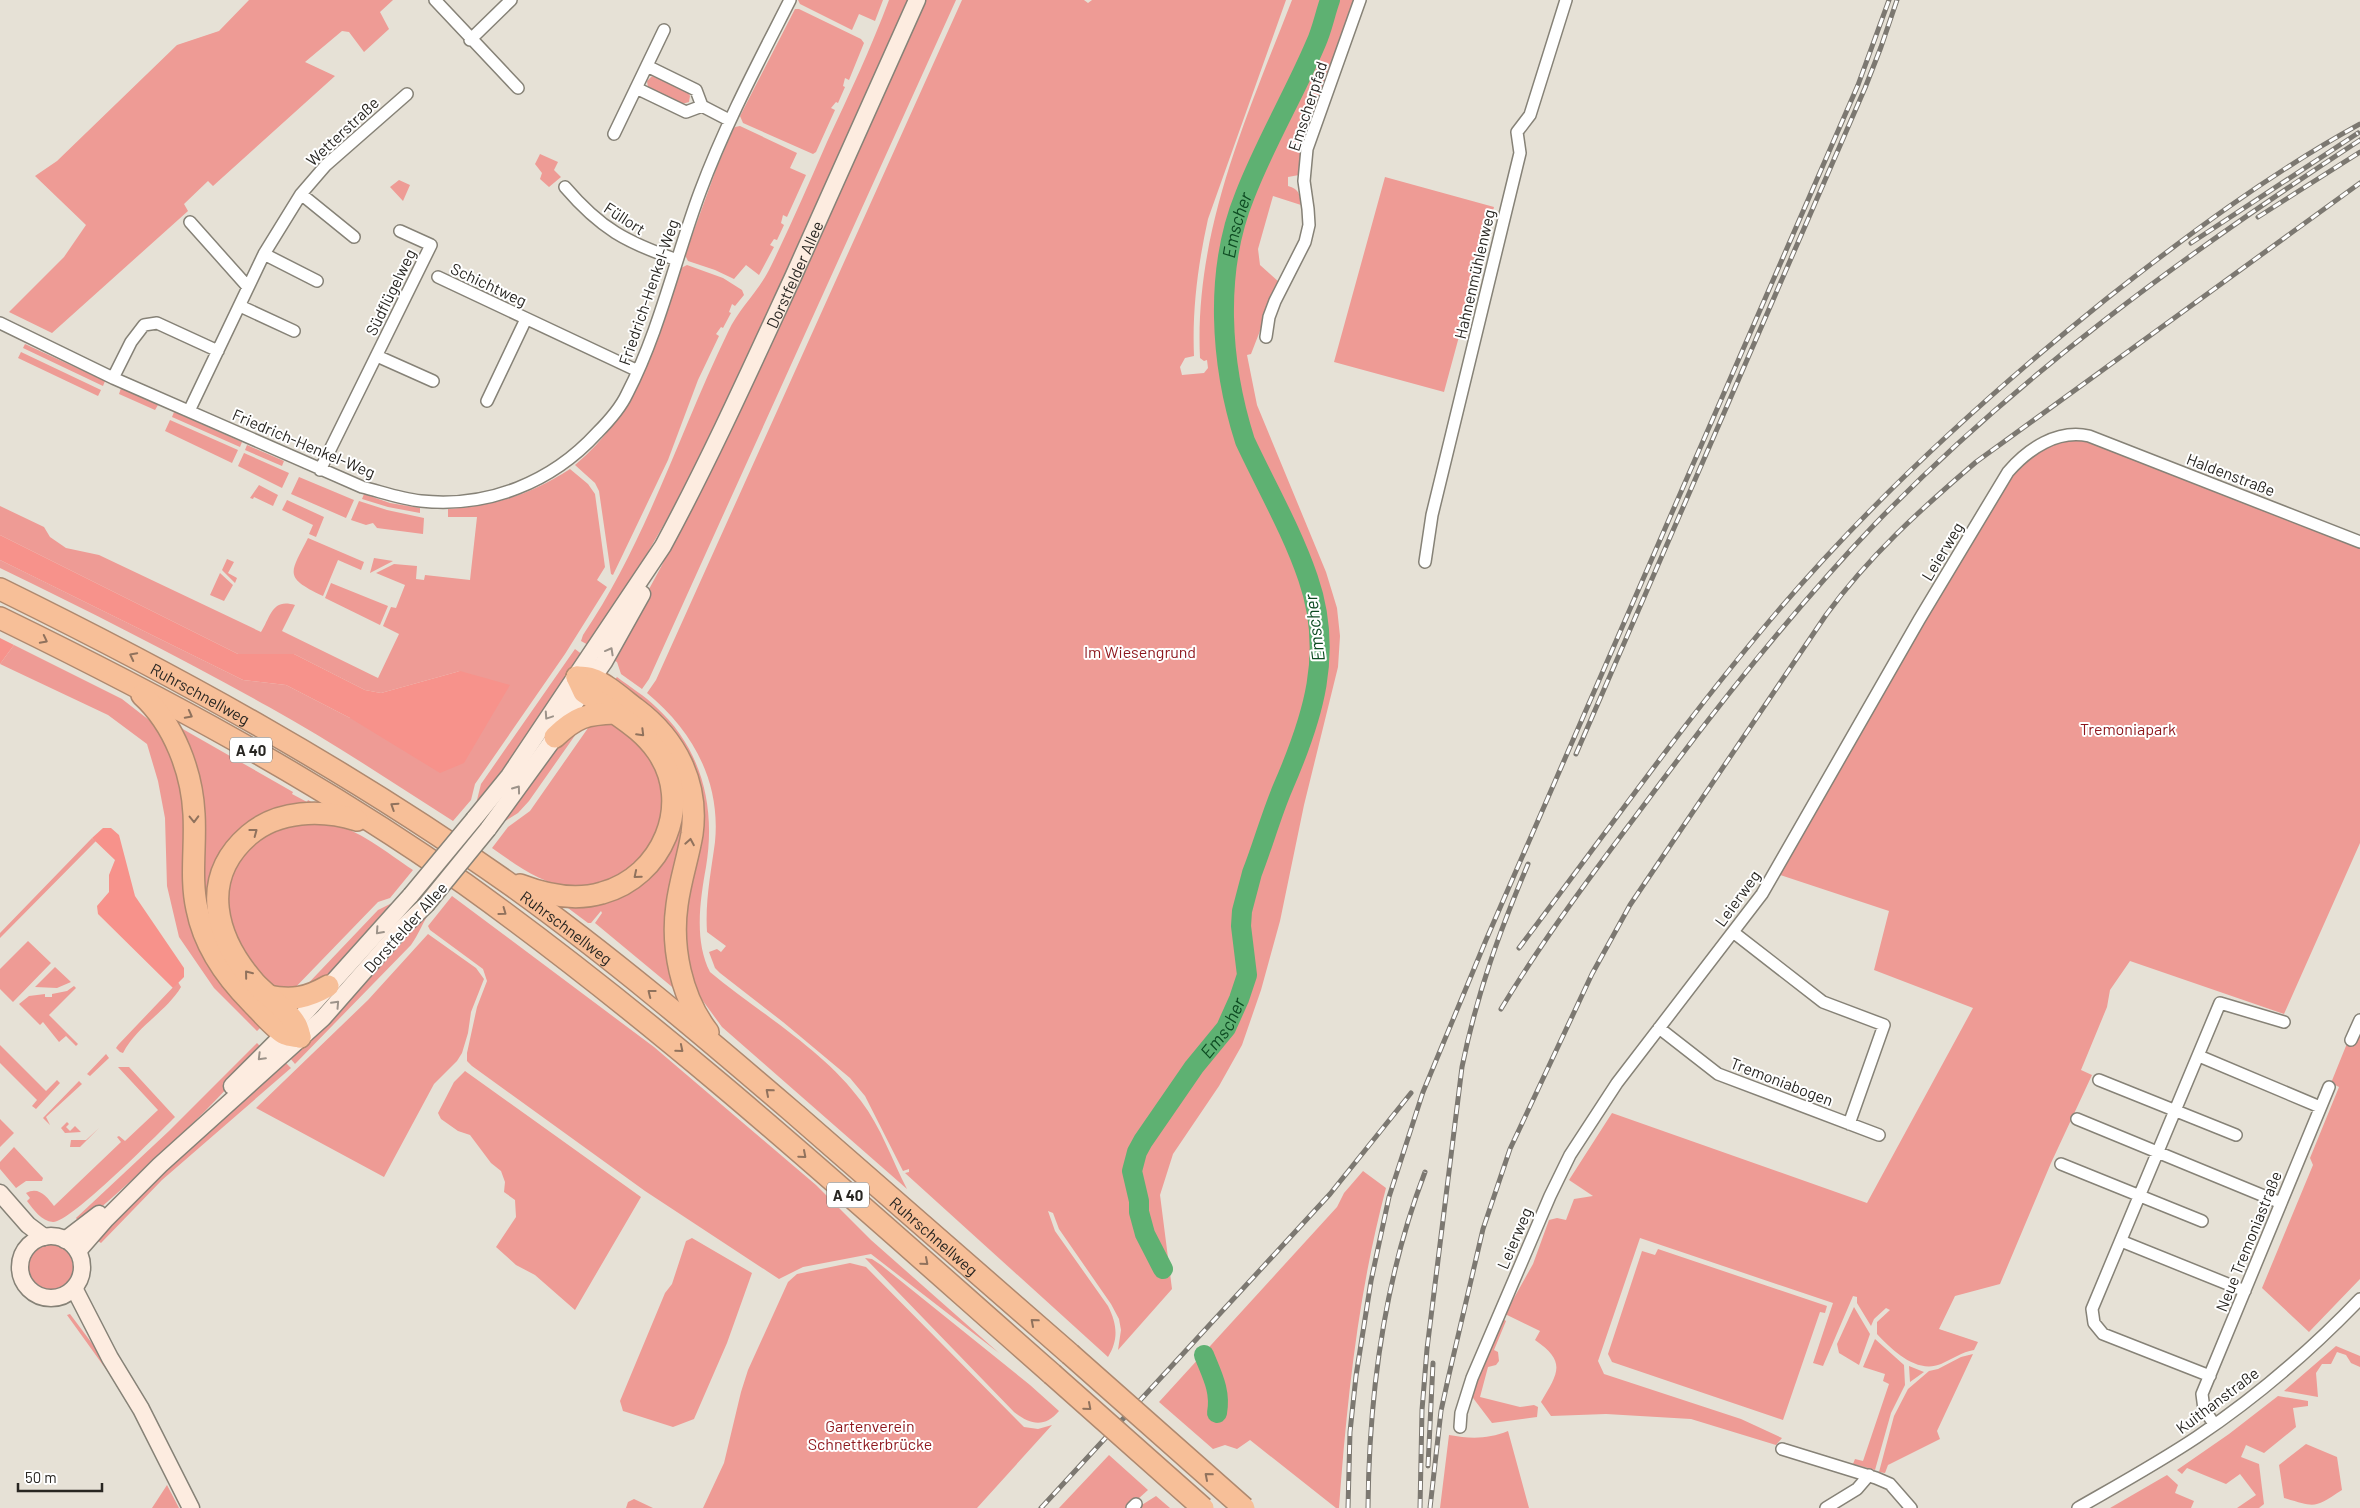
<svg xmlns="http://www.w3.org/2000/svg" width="2360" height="1508" viewBox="0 0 2360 1508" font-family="Barlow,sans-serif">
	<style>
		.green { fill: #ee9b95 }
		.forest { fill: #f7928b }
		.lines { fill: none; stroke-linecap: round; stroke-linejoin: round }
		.river { stroke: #5eb172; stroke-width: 20 }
		.street-casing { stroke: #868277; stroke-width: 14 }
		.secondary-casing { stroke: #868277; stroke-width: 19 }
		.highway-casing { stroke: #af896f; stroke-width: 24 }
		.street { stroke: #fff; stroke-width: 11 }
		.secondary { stroke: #fdece0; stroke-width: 16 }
		.highway { stroke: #f7bf98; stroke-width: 21 }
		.rail-casing { stroke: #7c7871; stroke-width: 5 }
		.rail { stroke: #fff; stroke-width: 3; stroke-dasharray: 9; stroke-linecap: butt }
		.secondary-bridge-casing { stroke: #868277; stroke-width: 19; stroke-linecap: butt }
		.highway-bridge-casing { stroke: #af896f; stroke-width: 24; stroke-linecap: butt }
		.secondary-bridge { stroke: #fdece0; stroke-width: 16 }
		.highway-bridge { stroke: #f7bf98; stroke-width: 21 }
		.oneway { stroke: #90725d }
		.oneway2 { stroke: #9d938a }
		.labels { text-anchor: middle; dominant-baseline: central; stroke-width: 4; stroke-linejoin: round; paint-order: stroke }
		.shield { fill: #fff; stroke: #686764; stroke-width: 1 }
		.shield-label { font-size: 15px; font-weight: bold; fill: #282622 }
		.street-label { font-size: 16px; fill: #282622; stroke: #fff }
		.park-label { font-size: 16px; fill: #8e171d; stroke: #fff }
		.water-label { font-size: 18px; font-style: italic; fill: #0d4b22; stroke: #fff }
	</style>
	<rect width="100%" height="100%" fill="#e6e1d6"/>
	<path class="green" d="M249,0H393L380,12L389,29L364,52L349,32L342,31L305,62L335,76L213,186L208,181L184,204L188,211L52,333L9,312L64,257L86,225L35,176L57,161L177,45L219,31Z
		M798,0H883L875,21L859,14L852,30L800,4Z
		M889,0H910L704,455L622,597L590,646L581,641L583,635C646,542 679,433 728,332C739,308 760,290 771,266C791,225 809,183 827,142C849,95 871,48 889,0Z
		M924,0H956L649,679L642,689L621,674L617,662L611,659L661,567L745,397Z
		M962,0H1084L1088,3L1092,0H1286L1208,219C1198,264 1192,310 1194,356L1185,358L1180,367L1182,375L1204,373L1208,368L1207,360L1204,361L1200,358C1194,231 1247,116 1292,0H1354L1302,148L1299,175L1288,177V186C1299,189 1300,194 1301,205L1273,196L1258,249L1260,265L1279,282L1251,354L1247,355L1257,405L1326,572L1337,608L1340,636L1338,667L1304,805L1280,921L1261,990L1242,1045L1219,1086L1173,1154L1160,1195L1172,1289L1118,1350L1121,1330L1119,1319L1111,1304L1059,1229L1053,1213L1048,1211L1055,1231L1108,1306C1117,1324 1119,1339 1108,1357L905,1173L909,1172V1169L903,1171L865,1096L850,1078L783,1022L720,973L715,968L709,952L717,949L721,952L726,946L707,932C705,901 711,872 715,842C721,781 692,730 647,693L656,680Z
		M795,9H799L861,39L864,43L849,80L845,78L843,86L845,87L838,103L836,102L831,108L835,110L816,152L813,154L743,123L740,116Z
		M652,76L688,92L690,96L689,102L682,104L648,88L647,81Z
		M740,126L797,153L790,168L806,175L787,217L783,215L781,223L784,225L777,240L774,239L770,245L774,247L759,275L746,265L734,279L715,270L688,261L685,255L717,167L733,130L735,127Z
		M540,154L558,162L554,170L561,177L549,187L540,179L542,173L535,164Z
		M1385,177L1494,207L1444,392L1334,362Z
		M399,180L410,185L403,201L390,187Z
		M687,265L723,278L742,290L744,295L735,306L732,304L729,312L731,313L723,328L721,327L716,334L719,336L698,380L668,460L613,575L611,574L599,491L595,483L575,465C636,414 659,342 681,268Z
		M25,344L105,381L103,386L23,348Z
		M21,352L101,390L98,396L18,358Z
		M121,388L158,405L155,410L119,394Z
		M174,412L242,442L240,447L172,417Z
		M170,420L238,450L232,463L165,431Z
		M2078,436L2360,544V843L2284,1014L2130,961L2110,990L2107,1007L2081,1070L2092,1075L2051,1163L2000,1284L1955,1296L1939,1329L1978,1342L1974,1350C1962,1352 1952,1359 1941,1364C1917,1374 1893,1351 1877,1334V1322L1890,1310L1886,1308L1874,1319L1871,1326L1857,1303V1297L1853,1296L1823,1366L1813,1363L1833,1303L1640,1238L1598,1361L1604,1374L1741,1419L1782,1438L1776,1445L1691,1419L1606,1414L1551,1416L1541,1402C1558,1373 1567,1362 1535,1340L1540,1331L1505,1314L1533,1264L1549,1220L1557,1218L1566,1220L1574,1199L1593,1196L1569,1180L1612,1113L1867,1203L1973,1008L1874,970L1889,911L1777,874L2010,472L2042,445Z
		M247,445L284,461L282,466L245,450Z
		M244,453L289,473L282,488L238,466Z
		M570,469L588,484L595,494L605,567L597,580L607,587L565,654L475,784L471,800L453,821C392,782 332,742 269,707C181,658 91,612 0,568V560L243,680L286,685L350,718L460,671L381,693L365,690L294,654H238L0,535V506L44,527L50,537L66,548L99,555L261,632C271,616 272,598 295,605L282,631L378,678L399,634L383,626L391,607L396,608L405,585L376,573L394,564L417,566L416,579L424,580L425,575L470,580L477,517H448V509C496,505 530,495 570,469Z
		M299,477L354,500L346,518L291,494Z
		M259,485L278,495L273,506L254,497L253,499L250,498Z
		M364,494L390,503L420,508V513L388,507L362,499Z
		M287,500L324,517L316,537L309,534L313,525L282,510Z
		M359,501L387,510L424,518L423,534L377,528L373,523L366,525L351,520Z
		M308,538L364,562L361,570L338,560L323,596C283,577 290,574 308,538Z
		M374,558L393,561L370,573Z
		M227,559L234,562L228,573L237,578L235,583L222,570Z
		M220,573L233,585L224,601L210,595Z
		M331,583L388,606L380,625L325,598Z
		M14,645L122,699L149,720L166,739L186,788V891L262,1026L257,1031L214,988L179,937L167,886L165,818L158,781L147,744L108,715L0,664Z
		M575,649L583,655L491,787L468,814L476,804L481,784Z
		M617,677C630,687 645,696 656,707C702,749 716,807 706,867C700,900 694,941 710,972C759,1013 823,1049 861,1101C881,1127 892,1160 907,1189L722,1027L695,990L680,938L697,830L612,683Z
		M595,718H610L644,742L666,786L664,831L615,884C602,885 585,890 572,888C542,884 516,865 492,848L508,827L530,811Z
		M174,724L293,792L292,794L307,802L308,800L327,811L252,825L208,924Z
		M583,724L529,801L518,813L502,823L566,734Z
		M684,787L677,991L595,923L602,913L601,911L591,923H588L564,905L621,894Z
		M288,821C300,822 314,821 327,823C358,828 387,853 413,870L390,898L378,902L289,994L258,979L222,910L240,851Z
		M92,838L96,841L0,938V933Z
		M452,896L654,1047L816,1185L871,1240L999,1353L871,1254L803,1267L779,1279L645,1191L472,1066L467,1061V1053L477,1007L487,981L483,969L430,930L428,926Z
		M396,901L331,974L300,992L378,910Z
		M430,908L432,909C423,921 419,934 411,945L295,1064L289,1057L372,973Z
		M428,934L476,968L484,979L471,1012L468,1033L462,1053L457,1061L434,1084L384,1177L256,1108L368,1000Z
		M28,941L51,963L13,1002L0,989V969Z
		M55,967L71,982L57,988L35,987Z
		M178,982L181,987C166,1012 137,1026 123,1053L120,1052L116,1048L118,1045Z
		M74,986L76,988L49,1015L78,1044L76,1046L66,1036L59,1042L43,1022L40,1025L19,1004L29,996L45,994V997H52V994L67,991Z
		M2360,1035V1279L2309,1332L2262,1288L2313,1165L2310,1158L2339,1087L2331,1083L2348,1041L2356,1044Z
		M257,1043L262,1048C209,1113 144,1170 81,1225L76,1218L169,1131Z
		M0,1045L46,1091L57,1080L60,1083L36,1109L32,1106L37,1100L0,1063Z
		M106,1054L109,1058L90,1076L87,1074Z
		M284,1061L291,1068L162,1180L101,1243L94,1238L107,1222Z
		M118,1067H129L175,1117C158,1134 70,1223 53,1222C41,1221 34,1210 27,1201L30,1198L26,1193C39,1186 47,1197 54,1206L121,1142L117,1137L119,1136L125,1141L158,1110Z
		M465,1071L641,1197L575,1310L535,1275L516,1265L496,1247L516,1217L515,1200L504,1192L505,1182L501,1171L491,1163L470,1135L458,1131L441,1119L438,1113L454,1082Z
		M79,1081L82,1084L46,1117L50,1125L43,1118Z
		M0,1119L14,1133L0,1147Z
		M67,1122L69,1124L66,1127L70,1131L75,1126L81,1132L65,1133L61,1128Z
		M99,1128L80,1147H70L71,1140H86Z
		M14,1147L43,1178L42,1181H26L16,1188L0,1169V1162Z
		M1363,1171L1386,1188C1358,1293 1347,1400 1339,1508H1336L1250,1440L1237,1449L1225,1445L1213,1449L1159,1402L1337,1207L1344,1193Z
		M692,1238L752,1273L727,1343L694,1419L673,1427L623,1411L620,1401L665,1293L672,1284L686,1241Z
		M27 1267a23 23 0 1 1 46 0a23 23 0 1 1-46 0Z
		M1658,1249L1827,1306L1825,1313L1820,1312L1783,1420L1612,1362L1608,1354L1642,1251L1655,1255Z
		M865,1258L872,1259L881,1265L1030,1385L1059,1411C1045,1428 1030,1425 1014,1412Z
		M850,1263L866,1267L1024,1427L1038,1429L1052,1425L977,1508H703L724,1463L741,1392L748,1370L788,1282L797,1274Z
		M1854,1307L1870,1334L1859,1365L1839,1353L1837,1344Z
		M70,1314L97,1350L123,1393L67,1315Z
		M1503,1319L1506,1321L1494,1350L1498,1352L1499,1361L1496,1365L1488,1367L1480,1397L1520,1407L1534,1405L1538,1407L1537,1417L1492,1423L1470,1394Z
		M1875,1339L1904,1365L1905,1385L1891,1413L1875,1470L1853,1464L1855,1459L1863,1461L1889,1384L1883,1381L1885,1374L1863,1367Z
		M2336,1346L2360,1356V1367L2351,1363L2346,1355L2337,1352L2331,1364H2322L2316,1373L2318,1397L2284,1391Z
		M1973,1354L1937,1431L1940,1439L1888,1465L1885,1473L1879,1472L1894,1416L1908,1389L1929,1371L1938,1369L1961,1357Z
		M1909,1366L1924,1372L1910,1382Z
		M2278,1396L2308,1401V1406L2293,1408L2296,1427L2264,1453L2246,1445L2241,1457L2259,1464L2264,1504L2259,1508H2237L2256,1495L2240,1474L2226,1484L2187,1468L2182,1474L2177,1470L2229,1434Z
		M1508,1431L1529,1508H1440L1449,1435C1471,1439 1488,1439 1508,1431Z
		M2306,1444L2337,1457L2342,1490C2314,1508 2317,1508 2284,1498L2279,1465Z
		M1109,1455L1148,1490L1128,1508H1059Z
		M2167,1475L2178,1485L2175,1493L2194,1501L2191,1508H2110Z
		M167,1485L179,1508H152Z
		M1156,1496L1170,1508H1137Z
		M634,1499L653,1508H626L628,1502Z"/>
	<path class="forest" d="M0,535L238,654H294L365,690L381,693L460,671L510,685L464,763L440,773L350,718L286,685L243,680L0,560Z
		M0,638L14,645L0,664Z
		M103,828H111L119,835L135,896L184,968V977L173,988L98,914L97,906L109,892V875L115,860L92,838Z"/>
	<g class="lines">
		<g class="river">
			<path id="s1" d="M1163,1269L1145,1234L1139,1212V1201L1132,1171L1137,1152L1143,1141L1194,1067L1226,1028L1239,999L1247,975L1241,926L1242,911L1252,873C1263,845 1271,815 1283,787C1313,718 1334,653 1308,578C1292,531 1266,486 1245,441C1220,363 1214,271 1245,195C1265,143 1294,95 1316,43C1322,30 1325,14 1330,0"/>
			<path d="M1204,1355C1212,1375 1221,1391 1217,1413"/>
		</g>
		<g class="street-casing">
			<path id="street" d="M435,0L518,88
				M470,40L511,0
				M647,66L696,90L702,106L729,120
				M636,88L686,112L702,106
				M614,134L664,30
				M565,187C601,229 626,242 677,260
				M301,194L354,237
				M190,222L248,287
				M264,254L317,281
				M438,277L638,371
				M240,306L294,331
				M0,323L113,378L362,487C382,492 401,499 421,501C489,508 552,482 597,433C609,421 620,409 627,394C660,330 675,259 700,192C725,125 758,63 790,0
				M1266,337L1269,317L1275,301L1305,242L1309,225L1308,209L1304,181L1307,149L1360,0
				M377,356L433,381
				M113,378L131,342L144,325L157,323L218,351
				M487,401L526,319
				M189,411L264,254L301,194L326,165L407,94
				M320,470L431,245L400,231
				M1425,562L1432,515L1520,153L1517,132L1530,115L1566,0
				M1733,932L1823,1002L1884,1025L1849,1124
				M1659,1028L1718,1074L1879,1135
				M2351,1040L2360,1020
				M2199,1056L2320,1107
				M2099,1080L2236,1135
				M2077,1119L2281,1203
				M2061,1164L2202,1221
				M2121,1241L2245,1291
				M2210,1376L2103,1334L2094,1323L2092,1309L2220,1003L2284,1022
				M2214,1424L2204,1409L2202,1394L2329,1087
				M1460,1427L1461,1413L1472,1378L1550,1196L1570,1155L1617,1083L1762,894L1919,620L2008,472C2028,449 2057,429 2089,436L2360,542
				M1782,1449L1876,1478L1890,1484L1911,1508
				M1132,1508L1136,1504
				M1826,1508L1857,1489L1869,1475
				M2078,1508C2118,1485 2158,1463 2197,1437C2255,1398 2311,1350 2360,1299"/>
		</g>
		<g class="secondary-casing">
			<g id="secondary">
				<path id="s2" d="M474,819L509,776L663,546C710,459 751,368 793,277C834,184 876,92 917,0"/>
				<path d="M488,829L555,737L567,714L604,662L642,594"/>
				<path d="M232,1086L305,1013L411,895"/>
				<path d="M0,1193L28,1225L44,1237"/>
				<circle cx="51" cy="1267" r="31"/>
				<path d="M65,1240L99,1214"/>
				<path d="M78,1251L106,1219L160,1165L323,1018L402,928L426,905"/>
				<path d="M74,1288L110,1358L141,1409L191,1508"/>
			</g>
		</g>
		<g class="highway-casing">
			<g id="highway">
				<path id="s3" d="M0,589C177,676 350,771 511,885C610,956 703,1035 795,1114C887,1194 979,1274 1070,1354"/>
				<path d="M0,618C160,696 319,781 465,884C673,1033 861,1206 1052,1374"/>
				<path d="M577,677C581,677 587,677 592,679C605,683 624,700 636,709C676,739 699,783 692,834C688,858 680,881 677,905C671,947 681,997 708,1032"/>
				<path d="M577,677L584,692L615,713"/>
				<path d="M142,695C174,724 192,772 194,814C196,846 190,878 197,909C204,945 227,978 252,1003C260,1011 276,1030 285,1034C290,1036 295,1036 300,1037"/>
				<path d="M520,885C546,895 575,901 602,893C662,877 694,804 657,751C646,735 631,724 615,713C586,714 576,717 555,737"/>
				<path d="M268,996C292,1001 307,998 328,986"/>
				<path d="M300,1037C299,1033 298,1027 295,1023C287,1009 266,995 255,983C216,939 198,879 249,835C278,810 322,809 357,820"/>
			</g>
		</g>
		<use href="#street" class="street"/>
		<use href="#secondary" class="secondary"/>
		<use href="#highway" class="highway"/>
		<g class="rail-casing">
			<path id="rail" d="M2258,217L2360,152
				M2191,243L2358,133
				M1576,754L1865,88L1881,47L1897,0
				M1519,948C1604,836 1685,720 1777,612C1875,497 1987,395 2105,300C2186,236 2269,174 2360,124
				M1501,1009C1545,936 1596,869 1647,801C1718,705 1793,610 1875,524C2019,375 2187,253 2360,140
				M1428,1466L1433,1363
				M1041,1508L1330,1194L1411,1093
				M1348,1508L1350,1432L1356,1376L1371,1281L1389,1197L1423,1092L1486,940L1858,85L1889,0
				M1368,1508C1369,1394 1384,1279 1425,1172
				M1420,1508L1422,1410L1427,1349L1462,1067C1477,993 1499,933 1528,864
				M1430,1508L1441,1411L1448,1379L1483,1229L1510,1149L1592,974L1630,905L1826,615C1869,556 1921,509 1976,462L2360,183"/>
		</g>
		<use href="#rail" class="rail"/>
		<g class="secondary-bridge-casing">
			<path id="secondary-bridge" d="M411,895L474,819
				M426,905L488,829"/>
		</g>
		<g class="highway-bridge-casing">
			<path id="highway-bridge" d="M1070,1354L1244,1508
				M1052,1374L1203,1508"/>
		</g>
		<use href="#secondary-bridge" class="secondary-bridge"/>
		<use href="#highway-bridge" class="highway-bridge"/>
	</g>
	<defs><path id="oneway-chevron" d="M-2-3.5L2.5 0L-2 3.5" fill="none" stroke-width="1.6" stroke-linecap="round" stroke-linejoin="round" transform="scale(1.25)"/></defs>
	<g class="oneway">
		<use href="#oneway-chevron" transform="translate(44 640) rotate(27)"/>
		<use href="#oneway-chevron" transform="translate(133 656) rotate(-153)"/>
		<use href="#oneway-chevron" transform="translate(189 715) rotate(28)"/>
		<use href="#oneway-chevron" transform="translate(641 733) rotate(45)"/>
		<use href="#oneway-chevron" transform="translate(394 806) rotate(-147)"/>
		<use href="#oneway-chevron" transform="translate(194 819) rotate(89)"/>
		<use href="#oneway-chevron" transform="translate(254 832) rotate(-37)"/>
		<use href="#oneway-chevron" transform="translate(690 842) rotate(-80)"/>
		<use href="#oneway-chevron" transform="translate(637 875) rotate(140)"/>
		<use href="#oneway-chevron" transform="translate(503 912) rotate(36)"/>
		<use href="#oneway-chevron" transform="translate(248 974) rotate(-129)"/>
		<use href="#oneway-chevron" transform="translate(651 993) rotate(-142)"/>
		<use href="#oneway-chevron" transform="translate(680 1049) rotate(40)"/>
		<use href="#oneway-chevron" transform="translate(769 1092) rotate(-139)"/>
		<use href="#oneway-chevron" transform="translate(803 1155) rotate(41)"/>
		<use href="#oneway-chevron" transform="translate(925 1262) rotate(41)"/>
		<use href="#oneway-chevron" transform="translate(1034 1322) rotate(-139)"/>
		<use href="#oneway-chevron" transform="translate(1088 1407) rotate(41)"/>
		<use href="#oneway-chevron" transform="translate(1208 1476) rotate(-139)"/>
	</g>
	<g class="oneway2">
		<use href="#oneway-chevron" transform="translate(610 651) rotate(-61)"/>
		<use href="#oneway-chevron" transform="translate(548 716) rotate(124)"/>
		<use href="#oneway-chevron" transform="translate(517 789) rotate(-54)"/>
		<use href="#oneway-chevron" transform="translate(379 931) rotate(132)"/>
		<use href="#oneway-chevron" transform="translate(336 1004) rotate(-47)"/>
		<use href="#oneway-chevron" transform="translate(261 1057) rotate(135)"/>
	</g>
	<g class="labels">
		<g class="shield">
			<rect x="230" y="737.5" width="42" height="25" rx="4"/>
			<rect x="827" y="1182.5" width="42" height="25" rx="4"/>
		</g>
		<g class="shield-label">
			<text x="251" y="750">A 40</text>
			<text x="848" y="1195">A 40</text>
		</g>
		<g class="street-label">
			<text transform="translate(1307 106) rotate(-72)">Emscherpfad</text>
			<text transform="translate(342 131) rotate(-43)">Wetterstraße</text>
			<text transform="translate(625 218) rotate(33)">Füllort</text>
			<text transform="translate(1474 274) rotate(-77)">Hahnenmühlenweg</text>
			<text stroke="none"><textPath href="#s2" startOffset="634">Dorstfelder Allee</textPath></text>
			<text transform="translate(489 284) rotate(25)">Schichtweg</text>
			<text transform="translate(390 292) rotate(-64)">Südflügelweg</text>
			<text transform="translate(648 292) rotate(-71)">Friedrich-Henkel-Weg</text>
			<text transform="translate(304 443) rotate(23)">Friedrich-Henkel-Weg</text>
			<text transform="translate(2231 474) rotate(21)">Haldenstraße</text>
			<text transform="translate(1942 551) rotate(-59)">Leierweg</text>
			<text stroke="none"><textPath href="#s3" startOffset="226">Ruhrschnellweg</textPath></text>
			<text transform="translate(1737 898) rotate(-54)">Leierweg</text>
			<text transform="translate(405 927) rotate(-48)">Dorstfelder Allee</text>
			<text stroke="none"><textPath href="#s3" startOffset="661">Ruhrschnellweg</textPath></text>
			<text transform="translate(1782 1081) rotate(21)">Tremoniabogen</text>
			<text stroke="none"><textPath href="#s3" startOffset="1141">Ruhrschnellweg</textPath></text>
			<text transform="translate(1514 1238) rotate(-67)">Leierweg</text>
			<text transform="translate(2248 1241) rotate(-68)">Neue Tremoniastraße</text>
			<text transform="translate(2217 1400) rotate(-37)">Kuithanstraße</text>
		</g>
		<g class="park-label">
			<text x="1140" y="651">Im Wiesengrund</text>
			<text x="2128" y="728">Tremoniapark</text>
			<text x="870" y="1425">Gartenverein<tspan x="870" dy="18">Schnettkerbrücke</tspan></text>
		</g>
		<g class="water-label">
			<text stroke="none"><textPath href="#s1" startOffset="1115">Emscher</textPath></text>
			<text transform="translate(1314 628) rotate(-97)">Emscher</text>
			<text stroke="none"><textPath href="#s1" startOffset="275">Emscher</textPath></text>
		</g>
	</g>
	<path d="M18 1483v8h84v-8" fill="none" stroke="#282622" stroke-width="2.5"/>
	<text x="25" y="1483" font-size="15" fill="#282622" stroke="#ffffff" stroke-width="4" paint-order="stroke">50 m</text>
</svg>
